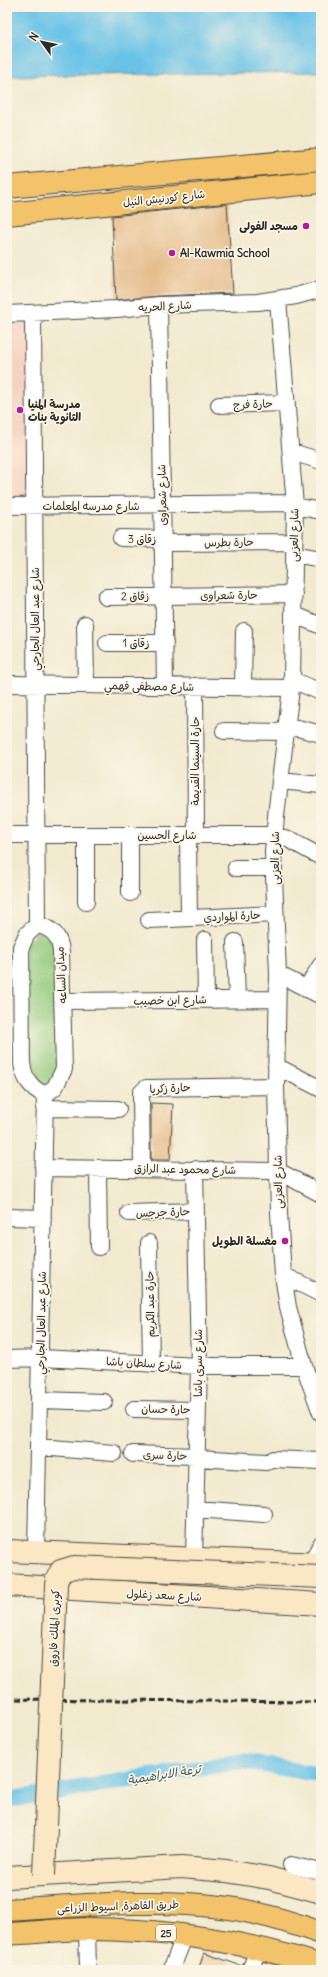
<svg xmlns="http://www.w3.org/2000/svg" width="328" height="1977" viewBox="0 0 328 1977" font-family="Delius,'Playpen Sans Arabic',sans-serif">
	<style>
		.built { fill: #f5d3c1 }
		.green { fill: #90ca7d; stroke: #5e7a54 }
		.water { fill: #69c3e7; stroke: #4a7789 }
		.lines { fill: none; stroke-linecap: round; stroke-linejoin: round }
		.canal { stroke: #69c3e7; stroke-width: 16 }
		.building { fill: #e5bc8b }
		.street-casing { stroke: #494844; stroke-width: 18 }
		.secondary-casing { stroke: #494844; stroke-width: 24 }
		.primary-casing { stroke: #494844; stroke-width: 24 }
		.highway-casing { stroke: #494844; stroke-width: 24 }
		.street { stroke: #fff; stroke-width: 16 }
		.secondary { stroke: #fae7c3; stroke-width: 22 }
		.primary { stroke: #f2c36a; stroke-width: 22 }
		.highway { stroke: #f2c36a; stroke-width: 22 }
		.rail { stroke: #2b2b2b; stroke-width: 3; stroke-dasharray: 6 3; stroke-linecap: butt }
		.secondary-bridge-casing { stroke: #494844; stroke-width: 24; stroke-linecap: butt }
		.secondary-bridge { stroke: #fae7c3; stroke-width: 22 }
		.poi-dot { fill: #b5179e; stroke: #fcf5e5; stroke-width: 1.5 }
		.labels { text-anchor: middle; dominant-baseline: central; stroke-width: 3.5; stroke-linejoin: round; paint-order: stroke }
		.shield { fill: #fcf5e5; stroke: #6a6863; stroke-width: 1 }
		.shield-label { font-size: 10px; font-weight: bold; fill: #2b2b2b }
		.street-label { font-size: 11px; fill: #2b2b2b; stroke: #fcf5e5 }
		.poi-label { font-size: 11px; font-weight: bold; fill: #2b2b2b; stroke: #fcf5e5; text-anchor: end }
		.water-label { font-size: 12px; font-style: italic; fill: #3e5963; stroke: #fcf5e5 }
	</style>
	<rect width="100%" height="100%" fill="#fcf5e5"/>
	<filter id="ink" filterUnits="userSpaceOnUse"><feTurbulence type="fractalNoise" baseFrequency=".025" numOctaves="2"/><feDisplacementMap in="SourceGraphic" scale="8" xChannelSelector="R" yChannelSelector="G"/><feConvolveMatrix kernelMatrix="1 2 1 2 8 2 1 2 1" color-interpolation-filters="sRGB"/></filter>
	<filter id="wash" filterUnits="userSpaceOnUse"><feTurbulence type="fractalNoise" baseFrequency=".012" numOctaves="4" result="noise"/><feDisplacementMap in="SourceGraphic" scale="16" xChannelSelector="R" yChannelSelector="G"/><feGaussianBlur stdDeviation="0.9" result="paint"/><feColorMatrix in="noise" values="0 0 0 0 0 0 0 0 0 0 0 0 0 0 0 0 0 1.4 0 .05"/><feComposite in="paint" operator="in"/></filter>
	<g filter="url(#wash)">
		<rect width="100%" height="100%" fill="#f1eacf"/>
		<path class="built" d="M32,315L33,505H7V316Z"/>
		<path class="green" d="M38,930L54,941L60,1068L44,1091L28,1072L26,946Z"/>
		<path class="water" d="M7,7H321V72L7,76Z"/>
		<g class="lines">
			<path class="canal" d="M7,1800L243,1761L321,1775"/>
		</g>
		<g id="blocks">
			<path class="building" d="M227,204L233,293L159,296L116,300L112,216Z
				M151,1103L173,1104L170,1160H151Z
				M204,1953L242,1966L241,1970H198Z"/>
		</g>
	</g>
	<g filter="url(#ink)">
		<use href="#blocks" fill-opacity="0" stroke="#494844" stroke-width="1"/>
		<g class="lines">
			<g class="street-casing">
				<path id="street" d="M278,300L295,506L292,680L276,816L273,852L278,974L276,1086L279,1213L283,1275L288,1307L304,1366L321,1413
					M159,305L165,686
					M33,313L37,925
					M7,314L116,309L159,305L258,302L296,296L321,289
					M219,405L287,403
					M292,452L321,461
					M7,506L295,503
					M295,506L321,511
					M121,538L163,539
					M163,543L294,542
					M294,554L321,559
					M106,597L294,594
					M293,614L321,626
					M85,624L86,685
					M107,643H165
					M292,680L321,692
					M7,684L291,688
					M195,686L196,835
					M243,686L244,631
					M286,725L321,734
					M224,731L286,732
					M280,781L321,785
					M7,835H274L288,839L321,857
					M188,835L189,918
					M236,868H274
					M130,893V835
					M86,902V835
					M149,920L275,914
					M37,925C53,928 60,937 61,952L64,1069L55,1087L45,1095C31,1088 24,1079 22,1063L21,947L27,934Z
					M205,940L206,999
					M235,942L237,999
					M278,974L321,996
					M306,989L321,965
					M63,1001L277,999
					M276,1066L321,1089
					M44,1108L118,1109
					M43,1168L273,1171L282,1173L321,1194
					M98,1168L99,1247
					M142,1169L141,1097V1093L146,1088L276,1086
					M129,1213L196,1211
					M7,1217L43,1218
					M149,1243L151,1364
					M283,1275L321,1294
					M7,1359L41,1358L199,1366H304
					M40,1400L104,1402
					M134,1409L198,1410
					M39,1447L114,1453
					M133,1454L197,1456
					M197,1458L266,1462
					M273,1459L321,1461
					M196,1509L264,1514
					M36,1551L45,1095
					M194,1558L199,1366L195,1169
					M311,1564L321,1544
					M291,1865L321,1872
					M87,1929L88,1970
					M171,1970L185,1935
					M250,1970L259,1948"/>
			</g>
			<g class="secondary-casing">
				<path id="secondary" d="M7,1551L321,1564
					M7,1585L321,1604
					M7,1877L182,1867L226,1871L269,1878L321,1892"/>
			</g>
			<g class="primary-casing">
				<path id="primary" d="M7,187L321,159
					M7,214L321,182"/>
			</g>
			<g class="highway-casing">
				<path id="highway" d="M7,1910C78,1906 150,1898 221,1907C255,1911 288,1921 321,1933
					M7,1934C34,1933 62,1929 89,1929C167,1930 246,1941 321,1966"/>
			</g>
			<use href="#street" class="street"/>
			<use href="#secondary" class="secondary"/>
			<use href="#primary" class="primary"/>
			<use href="#highway" class="highway"/>
			<path class="rail" d="M7,1699L321,1702"/>
			<g class="secondary-bridge-casing">
				<path id="secondary-bridge" d="M44,1875L56,1585L57,1579L61,1571L74,1567L321,1577"/>
			</g>
			<use href="#secondary-bridge" class="secondary-bridge"/>
		</g>
	</g>
	<g class="poi-dot">
		<circle cx="306" cy="226" r="4"/>
		<circle cx="172" cy="253" r="4"/>
		<circle cx="20" cy="410" r="4"/>
		<circle cx="285" cy="1241" r="4"/>
	</g>
	<g class="labels">
		<rect class="shield" x="156" y="1925" width="20" height="16" rx="3"/>
		<g class="shield-label">
			<text x="166" y="1933">25</text>
		</g>
		<g class="street-label">
			<text transform="translate(164 198) rotate(-6)">شارع كورنيش النيل</text>
			<text transform="translate(165 306) rotate(-3)">شارع الحريه</text>
			<text transform="translate(253 404) rotate(-2)">حارة فرج</text>
			<text transform="translate(162 495) rotate(-91)">شارع شعراوى</text>
			<text x="91" y="506">شارع مدرسه المعلمات</text>
			<text transform="translate(294 535) rotate(-89)">شارع العزبى</text>
			<text x="142" y="539">زقاق 3</text>
			<text transform="translate(229 542) rotate(-1)">حارة بطرس</text>
			<text transform="translate(229 595) rotate(-1)">حارة شعراوى</text>
			<text transform="translate(135 596) rotate(-1)">زقاق 2</text>
			<text transform="translate(35 619) rotate(-90)">شارع عبد العال الجارحي</text>
			<text x="136" y="643">زقاق 1</text>
			<text transform="translate(149 686) rotate(1)">شارع مصطفى فهمي</text>
			<text transform="translate(195 761) rotate(-90)">حارة السينما القديمة</text>
			<text x="167" y="835">شارع الحسين</text>
			<text transform="translate(275 858) rotate(-90)">شارع العزبى</text>
			<text transform="translate(232 916) rotate(-3)">حارة المواردي</text>
			<text transform="translate(61 975) rotate(-93)">ميدان الساعه</text>
			<text transform="translate(170 1000) rotate(-1)">شارع ابن خصيب</text>
			<text transform="translate(170 1088) rotate(-3)">حارة زكريا</text>
			<text transform="translate(185 1169) rotate(1)">شارع محمود عبد الرازق</text>
			<text transform="translate(278 1182) rotate(-91)">شارع العزبى</text>
			<text transform="translate(163 1212) rotate(-2)">حارة جرجس</text>
			<text transform="translate(150 1304) rotate(-91)">حارة عبد الكريم</text>
			<text transform="translate(41 1323) rotate(-89)">شارع عبد العال الجارحي</text>
			<text transform="translate(144 1363) rotate(3)">شارع سلطان باشا</text>
			<text transform="translate(198 1363) rotate(-90)">شارع سرى باشا</text>
			<text transform="translate(166 1409) rotate(1)">حارة حسان</text>
			<text transform="translate(165 1455) rotate(2)">حارة سرى</text>
			<text transform="translate(164 1595) rotate(3)">شارع سعد زغلول</text>
			<text transform="translate(54 1628) rotate(-88)">كوبرى الملك فاروق</text>
			<text transform="translate(118 1906) rotate(-2)">طريق القاهرة, اسيوط الزراعى</text>
		</g>
		<g class="poi-label">
			<text x="298" y="226">مسجد الفولى</text>
			<text x="180" y="253" text-anchor="start">Al-Kawmia School</text>
			<text x="28" y="404" text-anchor="start">مدرسة المنيا<tspan x="28" dy="13">الثانوية بنات</tspan></text>
			<text x="277" y="1241">مغسلة الطويل</text>
		</g>
		<g class="water-label">
			<text transform="translate(164 1774) rotate(-9)">ترعة الابراهيمية</text>
		</g>
	</g>
	<rect width="328" height="1977" fill="none" stroke="#fcf5e5" stroke-width="24"/>
	<g transform="translate(42 42) rotate(303)" stroke="#fcf5e5" stroke-width="3" paint-order="stroke">
	<path d="M0-3L7 15L0 10L-7 15Z" fill="#2b2b2b"/>
	<text y="-6" font-size="11" font-weight="bold" text-anchor="middle" fill="#2b2b2b">N</text>
	</g>
</svg>
